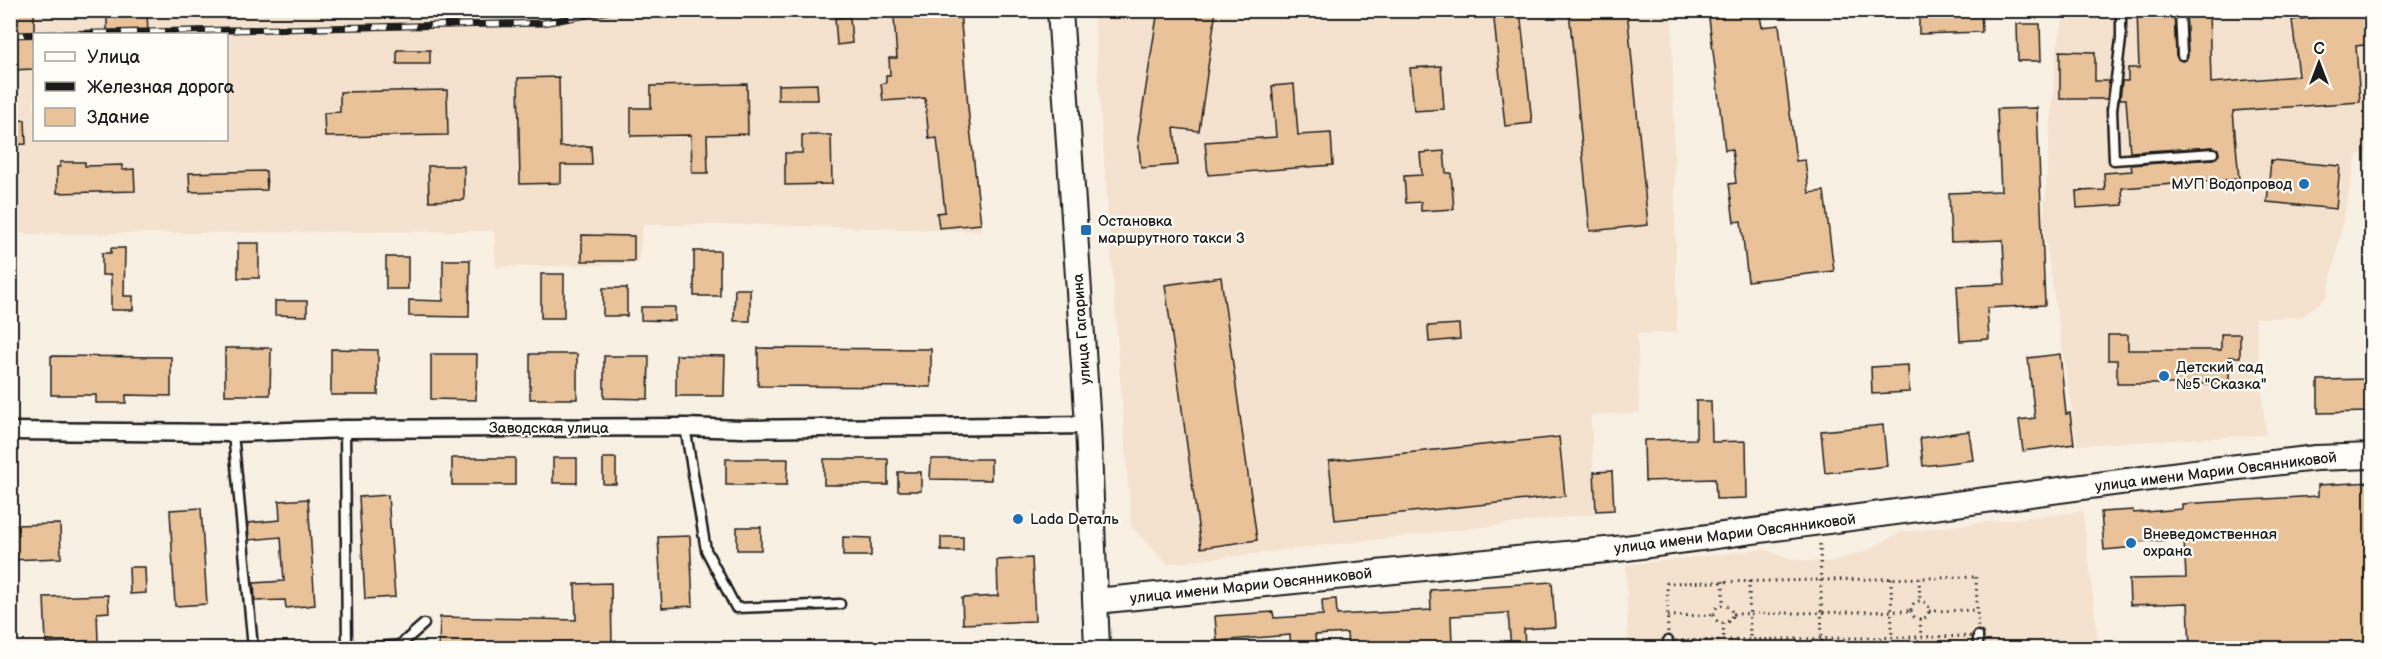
<svg xmlns="http://www.w3.org/2000/svg" width="2382" height="659" viewBox="0 0 2382 659" font-family="'Balsamiq Sans',sans-serif">
	<style>
		.built { fill: #f4e2ce; fill-rule: evenodd }
		.building { fill: #e9c299; stroke: #1c1c1c; stroke-width: 1.5 }
		.lines { fill: none; stroke-linecap: round; stroke-linejoin: round }
		.lane-casing { stroke: #1c1c1c; stroke-width: 13 }
		.street-casing { stroke: #1c1c1c; stroke-width: 21 }
		.secondary-casing { stroke: #1c1c1c; stroke-width: 28 }
		.path { stroke: #1c1c1c; stroke-width: 3; stroke-dasharray: 1.5 4.5; stroke-linecap: butt }
		.lane { stroke: #fdfcf7; stroke-width: 8 }
		.street { stroke: #fdfcf7; stroke-width: 16 }
		.secondary { stroke: #fdfcf7; stroke-width: 24 }
		.rail-casing { stroke: #1c1c1c; stroke-width: 7 }
		.rail { stroke: #fdfcf7; stroke-width: 4.5; stroke-dasharray: 14; stroke-linecap: butt }
		.poi-dot { fill: #1f6fb2; stroke: #fdfcf7; stroke-width: 2 }
		.labels { text-anchor: middle; dominant-baseline: central; stroke-width: 4.5; stroke-linejoin: round; paint-order: stroke }
		.poi-label { font-size: 15px; fill: #1c1c1c; stroke: #fdfcf7; text-anchor: start }
		.street-label { font-size: 15px; fill: #1c1c1c; stroke: #fdfcf7 }
	</style>
	<rect width="100%" height="100%" fill="#f9f0e4"/>
	<filter id="ink" filterUnits="userSpaceOnUse"><feTurbulence type="fractalNoise" baseFrequency=".0167" numOctaves="2"/><feDisplacementMap in="SourceGraphic" scale="12" xChannelSelector="R" yChannelSelector="G"/><feConvolveMatrix kernelMatrix="1 2 1 2 8 2 1 2 1" color-interpolation-filters="sRGB"/></filter>
	<g filter="url(#ink)">
		<path class="built" d="M10,11H962L981,231L762,225H643L638,264L496,267L494,231L11,234ZM34,34H226V140H34Z
			M1093,11H1672L1677,332L1637,334L1640,413L1591,415L1595,514L1167,564L1131,526Z
			M2065,11H2371V152L2357,155L2327,297L2301,317L2255,318L2266,435L2077,445L2043,223L2056,53Z
			M2083,511L2099,648H1628L1626,565L1764,549L1784,557L1806,561H1834L1868,550L1901,532Z"/>
		<path class="building" d="M10,10H34V69L10,70Z
			M107,10H147L148,34H107Z
			M1158,10H1216L1199,131L1174,128L1178,165L1141,168L1138,138Z
			M1493,10H1520L1532,123L1505,126Z
			M1569,10H1627L1648,225L1590,231Z
			M1708,10H1759L1762,27L1779,25L1796,161L1805,160L1809,193L1824,191L1834,271L1748,281L1741,221L1734,222L1729,184L1736,183L1732,149L1725,150Z
			M1919,10H1981L1982,32L1919,34Z
			M2137,10H2174L2176,55L2182,61L2186,60L2188,55L2186,10H2209L2211,83L2299,76L2292,20L2326,16V10H2353V13L2372,11V44L2356,46L2360,102L2233,111L2239,179L2122,188L2123,205L2077,208L2076,191L2105,190L2104,173L2132,171L2131,165L2213,159L2219,155L2218,149L2213,147L2130,152L2126,99H2120L2122,81H2128V68H2139Z
			M960,12L969,119L981,224L939,228L937,213L945,212L937,138L929,139L925,98L883,101L881,84L886,83V75H890L889,58H897L894,17Z
			M850,17L852,43L837,45L835,18Z
			M2017,24H2040L2041,61H2018Z
			M397,50H430V64H397Z
			M2060,51L2095,52V81H2109L2107,99H2060Z
			M1441,66L1444,109L1414,111L1410,68Z
			M559,77L560,147L591,146L592,165H561V183L520,184L518,78Z
			M747,84L748,134L707,135L708,173H692L691,135L631,136V108H651V86Z
			M817,84L818,100H778V85Z
			M1294,84L1298,135L1331,133L1333,165L1208,175L1205,142L1276,137L1272,86Z
			M447,90L448,135L325,137L324,113L340,112V92Z
			M2037,108L2045,305L1987,308L1989,339L1960,341L1957,286L2005,284L2003,240L1951,242L1949,193L2001,191L1997,109Z
			M25,120L26,144L10,145V121Z
			M802,135H831L832,184L785,185V153H802Z
			M1444,151L1446,173H1451L1454,209L1421,211V202L1406,203L1404,176L1422,175L1420,153Z
			M2271,160L2340,166L2336,209L2267,202Z
			M60,162H85V166L122,165V170L134,169L135,191L57,193V167H60Z
			M428,166H464V200L429,201Z
			M266,171L267,190L190,192L189,173Z
			M582,235L634,236V261H582Z
			M238,243H259V278H238Z
			M111,248H125L124,296H133V310H111V275H102V253H111Z
			M694,251H720V296H694Z
			M386,257H408V289H386Z
			M443,260H470L469,317L409,316V300L443,301Z
			M541,274H564V318H541Z
			M1221,277L1257,540L1201,548L1165,285Z
			M603,288H627V316H603Z
			M735,289H750V321H734Z
			M275,301H307V316L275,315Z
			M641,307H675V321L641,320Z
			M1459,324L1460,339L1429,342L1428,326Z
			M2221,334H2240V357H2229V384H2117V360H2108V335H2128V350H2221Z
			M225,348H271L270,395H225Z
			M758,348L931,349V387L758,386Z
			M331,349L378,350V395H331Z
			M431,354H477L476,400L431,399Z
			M530,354H577V399H530Z
			M2060,354L2066,414L2070,413L2074,444L2023,451L2019,420L2035,418L2028,358Z
			M676,355L725,356L724,396H676Z
			M51,356L171,357V396L126,395V403H96V395H51Z
			M604,356H649L648,399L604,398Z
			M1908,365L1909,392L1872,394L1871,367Z
			M2372,379V412L2318,413V380Z
			M1696,401H1711L1712,442L1746,441L1747,498L1716,499L1715,479L1645,481L1644,440L1696,439Z
			M1883,425L1887,466L1825,473L1821,431Z
			M1969,431L1973,460L1923,466L1920,438Z
			M1559,437L1565,496L1335,520L1329,461Z
			M452,458H515V485H452Z
			M553,458H577V483H553Z
			M603,458H616V484H603Z
			M726,459H788L787,485H726Z
			M824,459H888V485H824Z
			M931,459H991V480L930,479Z
			M1612,471L1614,510L1596,511L1594,472Z
			M898,472H921V491H898Z
			M2372,482V648H2190L2188,603L2130,605L2129,579L2186,578L2184,539L2135,542L2136,547L2104,550L2101,512L2133,510V513L2182,509V504L2318,496V485Z
			M388,495L395,597L365,599L359,497Z
			M308,499L315,605L286,608L285,600L255,601L254,583L284,581L281,537L249,540L248,523L280,520L279,501Z
			M201,508L207,604L175,606L170,510Z
			M60,524L61,558L10,560V525Z
			M737,527H761V550H737Z
			M690,536L693,606L662,608L658,537Z
			M843,537L871,538V556H843Z
			M941,537H963V551H941Z
			M1032,558L1035,621L963,624L962,598L998,596L997,560Z
			M129,567H145L146,593L130,594Z
			M1552,582L1555,627L1524,629L1525,648H1511L1508,613L1451,616L1452,646L1348,648L1347,633L1315,635L1316,648H1291L1290,635L1217,641L1215,616L1273,612L1274,618L1323,615L1322,600L1336,599L1337,615L1431,610L1430,590Z
			M611,583L612,647L439,648L440,617L576,620L575,584Z
			M108,595L109,612L97,613L98,641L46,643L44,597Z"/>
		<g class="lines">
			<g class="lane-casing">
				<path id="lane" d="M2121,10V39L2112,110L2114,160L2213,153
					M2180,10L2182,55
					M685,427L706,550L736,608L840,604
					M345,429L347,648
					M233,433L253,648
					M1978,636V648
					M1668,641V648
					M364,648L400,645L424,624"/>
			</g>
			<g class="street-casing">
				<path id="street" d="M10,431L233,433L345,429L685,427L741,429L1088,425"/>
			</g>
			<g class="secondary-casing">
				<path id="secondary" d="M1060,10L1088,425L1097,648
					M1096,601L1626,548L2195,472L2316,458L2372,456"/>
			</g>
			<path class="path" d="M1820,544L1822,648
				M1976,577L1978,636L1668,641L1667,583Z
				M1891,578L1892,637
				M1919,578L1920,601
				M1723,581V605
				M1749,581L1750,640
				M1911 610a9 9 0 1 1 18 0a9 9 0 1 1-18 0Z
				M1714 614a9 9 0 1 1 18 0a9 9 0 1 1-18 0Z
				M1929,611L1977,610
				M1733,614L1911,611
				M1668,616L1714,615
				M1920,619L1921,637
				M1723,623L1724,641"/>
			<use href="#lane" class="lane"/>
			<use href="#street" class="street"/>
			<use href="#secondary" class="secondary"/>
			<g class="rail-casing">
				<path id="rail" d="M10,35L543,23L615,10"/>
			</g>
			<use href="#rail" class="rail"/>
		</g>
	</g>
	<g class="poi-dot">
		<circle cx="2304" cy="184" r="6"/>
		<rect x="1080" y="224" width="12" height="12" rx="3"/>
		<circle cx="2164" cy="376" r="6"/>
		<circle cx="1018" cy="519" r="6"/>
		<circle cx="2131" cy="543" r="6"/>
	</g>
	<g class="labels">
		<g class="poi-label">
			<text x="2292" y="184" text-anchor="end">МУП Водопровод</text>
			<text x="1098" y="221">Остановка<tspan x="1098" dy="17">маршрутного такси 3</tspan></text>
			<text x="2176" y="367">Детский сад<tspan x="2176" dy="17">№5 "Сказка"</tspan></text>
			<text x="1030" y="519">Lada Dеталь</text>
			<text x="2143" y="534">Вневедомственная<tspan x="2143" dy="17">охрана</tspan></text>
		</g>
		<g class="street-label">
			<text transform="translate(1082 329) rotate(-94)">улица Гагарина</text>
			<text x="549" y="428">Заводская улица</text>
			<text transform="translate(2216 472) rotate(-7)">улица имени Марии Овсянниковой</text>
			<text transform="translate(1735 534) rotate(-7)">улица имени Марии Овсянниковой</text>
			<text transform="translate(1251 586) rotate(-6)">улица имени Марии Овсянниковой</text>
		</g>
	</g>
	<rect width="2382" height="659" fill="none" stroke="#fdfcf7" stroke-width="36"/>
	<rect x="18" y="18" width="2346" height="623" fill="none" stroke="#1c1c1c" stroke-width="2" filter="url(#ink)"/>
	<rect x="33" y="33" width="195" height="108" fill="#fdfcf7" stroke="#a3a29f" stroke-width="1.5"/>
	<rect x="45" y="52" width="30" height="9" fill="#fdfcf7" stroke="#a3a29f" stroke-width="1.5"/>
	<text x="87" y="63" font-size="18" fill="#1c1c1c">Улица</text>
	<rect x="45" y="82" width="30" height="9" fill="#1c1c1c" stroke="#a3a29f" stroke-width="1.5"/>
	<text x="87" y="93" font-size="18" fill="#1c1c1c">Железная дорога</text>
	<rect x="45" y="108" width="30" height="18" fill="#e9c299" stroke="#a3a29f" stroke-width="1.5"/>
	<text x="87" y="123" font-size="18" fill="#1c1c1c">Здание</text>
	<g transform="translate(2319 63)" stroke="#fdfcf7" stroke-width="4.5" paint-order="stroke">
	<path d="M0-4.5L10 22L0 15L-10 22Z" fill="#1c1c1c"/>
	<text y="-9" font-size="16" font-weight="bold" text-anchor="middle" fill="#1c1c1c">С</text>
	</g>
</svg>
